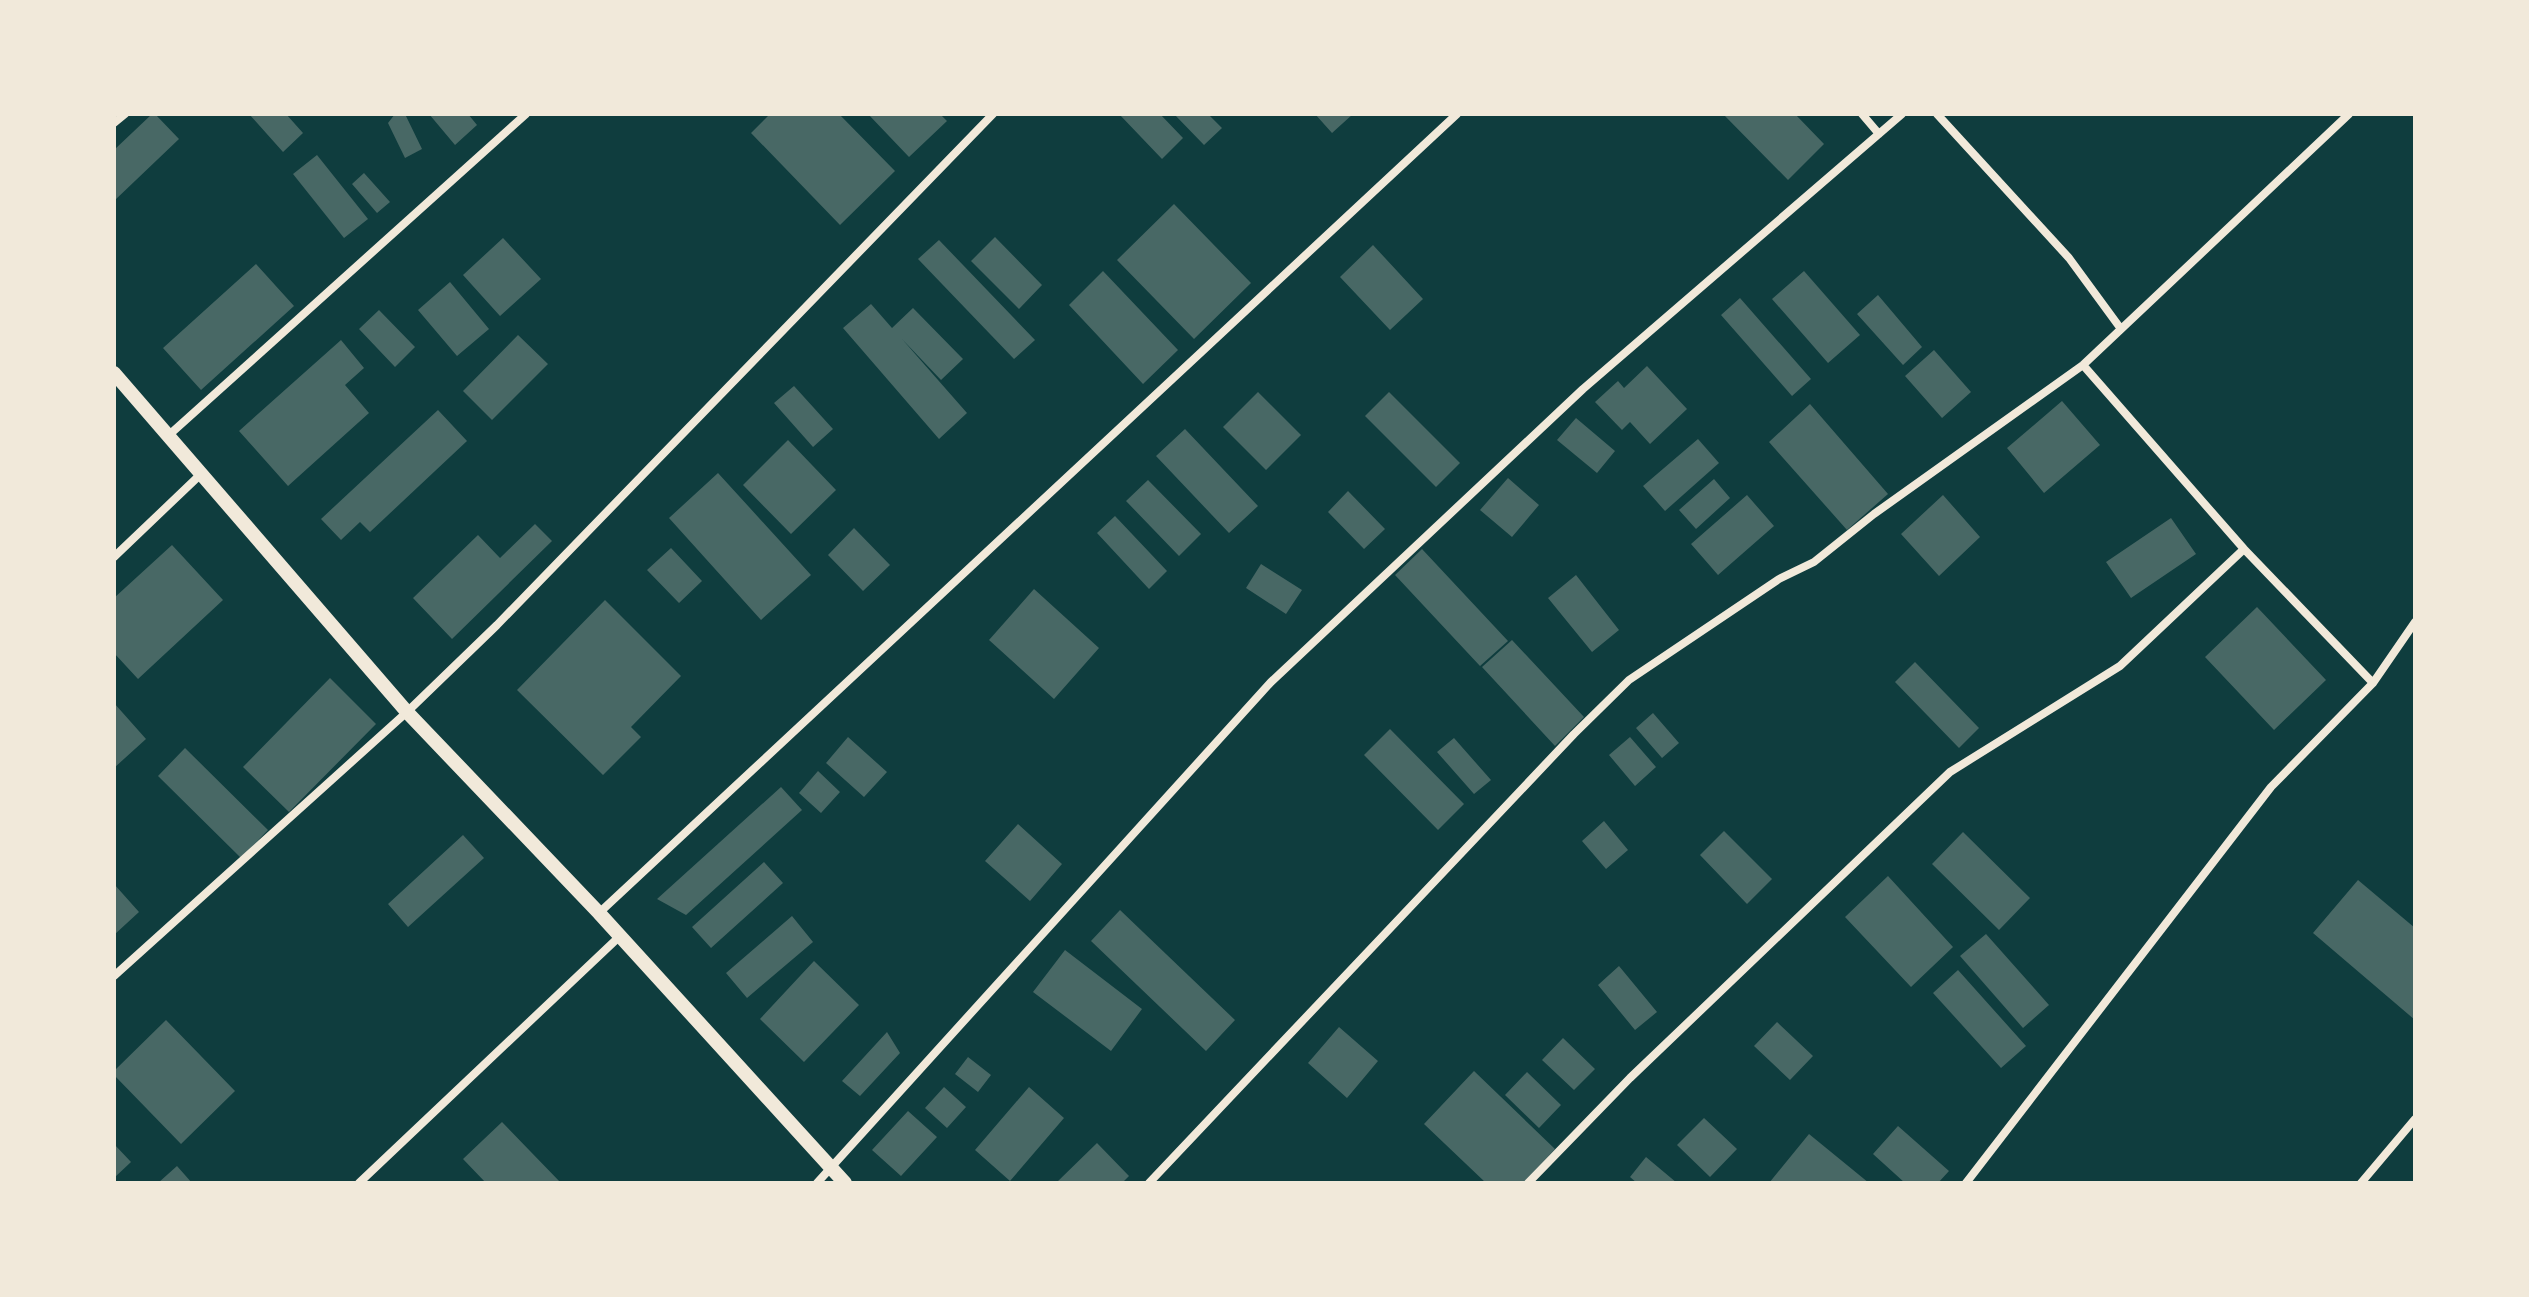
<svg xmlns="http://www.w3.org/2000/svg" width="2529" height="1297" viewBox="0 0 2529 1297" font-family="'Fira Sans',sans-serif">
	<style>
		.building { fill: #486865 }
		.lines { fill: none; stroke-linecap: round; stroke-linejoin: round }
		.minor { stroke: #f1e9da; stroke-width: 8 }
		.tertiary { stroke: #f1e9da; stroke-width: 14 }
	</style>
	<rect width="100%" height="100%" fill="#0f3d3e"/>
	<path class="building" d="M152,114H155L179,139L114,201V150Z
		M249,114H286L303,133L283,152Z
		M395,114H405L422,149L405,158L388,123Z
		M429,114H468L477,125L455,145Z
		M770,114H839L895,171L840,225L751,133Z
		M868,114H940L947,121L909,157Z
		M1119,114H1160L1183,138L1162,159Z
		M1174,114H1208L1222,128L1204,145Z
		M1315,114H1353L1332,133Z
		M1723,114H1795L1824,144L1788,180Z
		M317,155L368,219L344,238L293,174Z
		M364,173L390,202L377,213L352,184Z
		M1174,204L1251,283L1194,339L1117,260Z
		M995,237L1042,285L1019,309L971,261Z
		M503,238L541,279L500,316L463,275Z
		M939,240L1035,340L1014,359L918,259Z
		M1373,245L1423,299L1390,330L1340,277Z
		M256,264L294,306L201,390L163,348Z
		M1103,271L1178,350L1143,384L1069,305Z
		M1804,271L1860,335L1828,363L1772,299Z
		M450,282L489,329L457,356L418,310Z
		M1878,295L1922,347L1903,365L1857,314Z
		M1740,298L1811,379L1792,396L1721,315Z
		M871,304L892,328L913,308L963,359L941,380L902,339L967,413L939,439L843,328Z
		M379,310L415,347L395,367L359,329Z
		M518,335L548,364L492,420L463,391Z
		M341,340L364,368L345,385L369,413L288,486L239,431Z
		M1934,350L1971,392L1942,418L1905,376Z
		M1647,366L1687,409L1650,444L1630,422L1622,430L1595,402L1618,381L1624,388Z
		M794,386L833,429L813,447L774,403Z
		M1258,392L1301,435L1266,470L1223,427Z
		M1389,392L1460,463L1436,487L1365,416Z
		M2062,401L2100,445L2044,493L2007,448Z
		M1810,404L1888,494L1847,530L1769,442Z
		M438,410L467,441L370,532L360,522L341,540L321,519Z
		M1576,418L1615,451L1597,473L1557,440Z
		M1185,429L1258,506L1229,533L1156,456Z
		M1698,439L1719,463L1665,511L1643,486Z
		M788,440L836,490L791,534L743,485Z
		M718,473L811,575L761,620L669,518Z
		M1508,478L1539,505L1512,537L1480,510Z
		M1714,479L1730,498L1696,529L1679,510Z
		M1148,480L1201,534L1179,556L1126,501Z
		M1348,491L1385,529L1364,549L1328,512Z
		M1747,495L1774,526L1718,575L1691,544Z
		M1943,495L1980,537L1939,576L1901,534Z
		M1115,516L1167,571L1149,589L1097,533Z
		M2171,518L2196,554L2131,598L2106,562Z
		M535,524L552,541L452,639L413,598L478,535L500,558Z
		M854,528L890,565L863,591L828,555Z
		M172,545L223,600L138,679L114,653V598Z
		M671,548L702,581L679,603L647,570Z
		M1422,549L1508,641L1480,666L1395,575Z
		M1261,564L1302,590L1286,614L1246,588Z
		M1576,575L1619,630L1592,652L1548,598Z
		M1034,589L1099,648L1054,699L989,640Z
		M605,600L681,676L631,727L641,737L603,775L517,690Z
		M2257,607L2326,680L2274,730L2205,657Z
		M1512,640L1584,717L1555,746L1482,667Z
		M1915,662L1979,728L1959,748L1895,682Z
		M330,678L376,724L289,812L243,767Z
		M114,703L146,739L114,768Z
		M1653,713L1679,743L1662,758L1636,728Z
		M1390,729L1464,804L1438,830L1364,755Z
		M848,737L887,772L864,797L826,763Z
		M1630,737L1656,767L1635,786L1609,755Z
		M1454,738L1491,780L1474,794L1437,752Z
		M185,748L268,830L241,858L158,776Z
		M818,771L840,792L821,813L799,793Z
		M781,787L802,810L686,915L657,899Z
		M1604,821L1628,850L1606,869L1582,841Z
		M1018,824L1062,864L1030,901L985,861Z
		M1724,831L1772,879L1747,904L1700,855Z
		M1963,832L2030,898L1999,930L1932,864Z
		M463,835L484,858L408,927L388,904Z
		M764,862L783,883L711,948L692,927Z
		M1888,876L1953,947L1911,987L1845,917Z
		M2358,880L2415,928V1020L2313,933Z
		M114,884L139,912L114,935Z
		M1120,910L1235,1020L1206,1051L1091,941Z
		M792,916L813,942L747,998L726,973Z
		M1986,934L2049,1005L2023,1028L1960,956Z
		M1065,950L1142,1009L1111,1051L1033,992Z
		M814,961L859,1005L804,1062L760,1019Z
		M1619,966L1657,1012L1635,1030L1598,985Z
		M1958,970L2026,1046L2001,1068L1933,993Z
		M166,1020L235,1091L181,1144L114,1075V1071Z
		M1777,1022L1813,1056L1790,1080L1754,1046Z
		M1339,1027L1378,1061L1347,1098L1308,1063Z
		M887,1032L900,1053L860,1096L842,1081Z
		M1563,1038L1595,1069L1574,1090L1542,1060Z
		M968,1057L991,1075L978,1092L955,1074Z
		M1474,1071L1555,1149L1523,1183H1486L1424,1124Z
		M1527,1072L1561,1105L1539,1128L1505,1095Z
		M944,1087L966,1107L947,1128L925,1108Z
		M1029,1087L1064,1118L1010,1181L975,1150Z
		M908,1111L937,1137L901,1176L872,1150Z
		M1704,1118L1737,1149L1710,1177L1677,1145Z
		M502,1122L561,1183H486L463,1159Z
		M1898,1126L1949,1171L1938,1183H1905L1873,1154Z
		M1809,1134L1869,1183H1769Z
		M1097,1143L1129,1176L1122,1183H1056Z
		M114,1144L131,1162L114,1178Z
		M1646,1157L1677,1183H1637L1630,1177Z
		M177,1166L192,1183H158Z"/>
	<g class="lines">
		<path class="minor" d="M1862,114L1879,134
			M1937,114L2069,258L2121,329
			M114,123L125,114
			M2083,365L2244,549L2373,683
			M169,435L526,114
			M114,557L202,473
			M599,913L1457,114
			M114,976L407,712L497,625L993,114
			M359,1183L620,936
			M817,1183L1271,682L1583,389L1902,114
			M1149,1183L1574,734L1629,680L1779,579L1814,562L1874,514L2083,365L2349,114
			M1528,1183L1630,1078L1950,772L2120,666L2244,549
			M1966,1183L2271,787L2373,683L2415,622
			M2361,1183L2415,1119"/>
		<path class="tertiary" d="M114,373L407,712L599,913L845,1183"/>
	</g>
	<rect width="2529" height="1297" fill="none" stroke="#f1e9da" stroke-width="232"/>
</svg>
